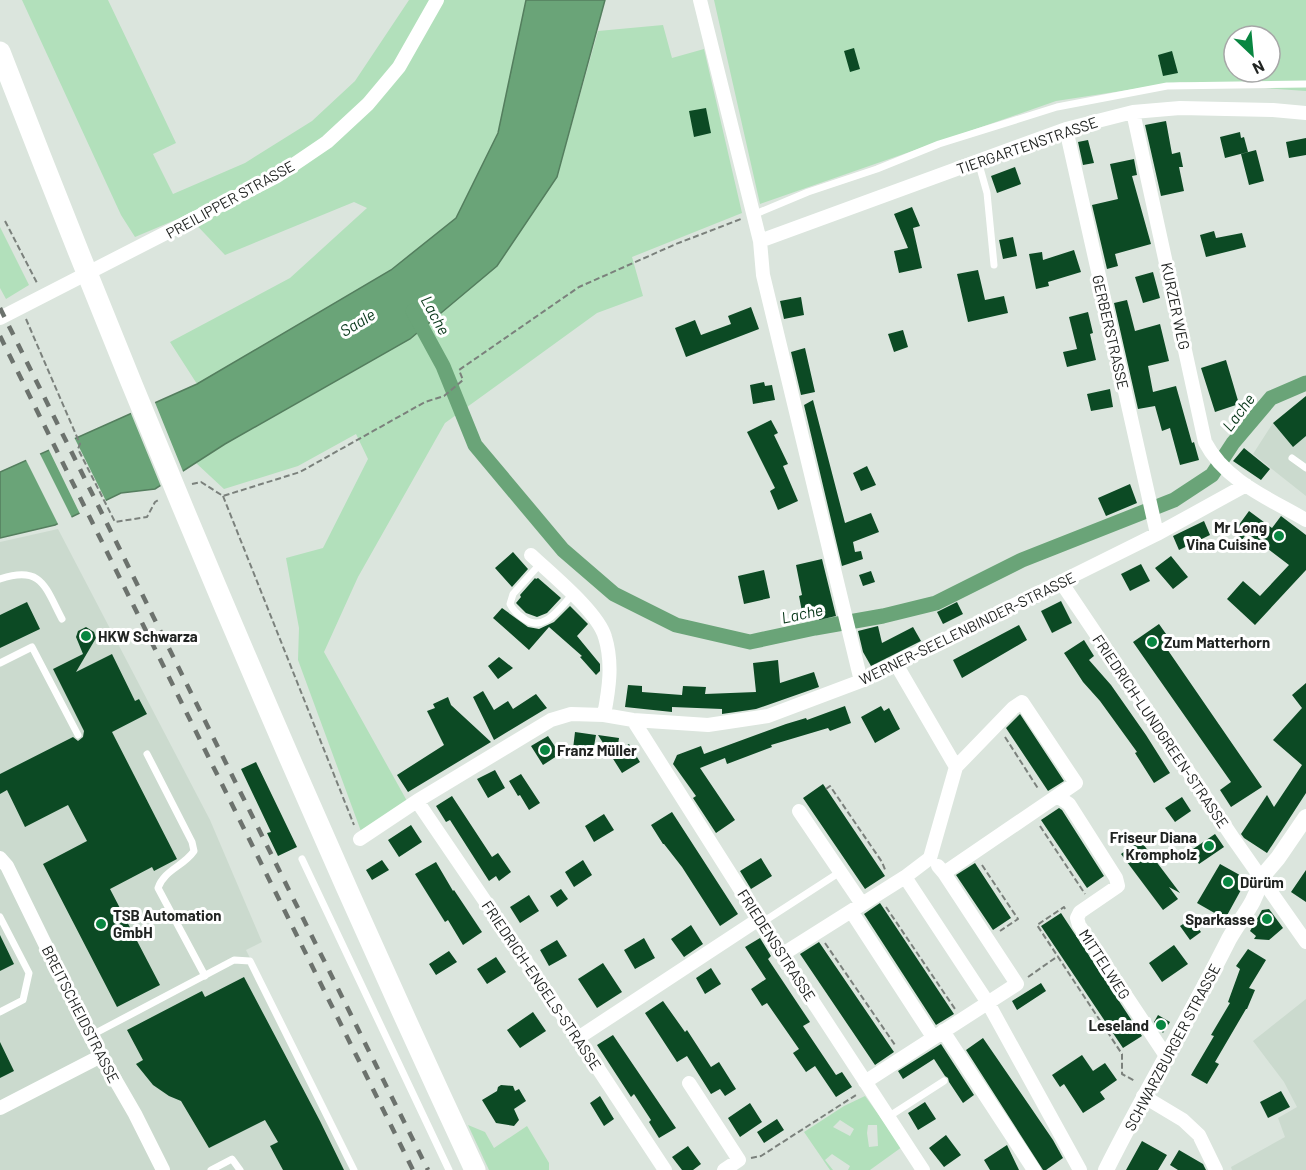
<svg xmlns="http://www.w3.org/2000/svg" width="1306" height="1170" viewBox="0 0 1306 1170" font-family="Barlow,sans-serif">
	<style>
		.built { fill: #cbdace }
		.green { fill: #b2e0bb; fill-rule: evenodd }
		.water { fill: #6aa478; stroke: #547e5e; stroke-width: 1.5 }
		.pier { fill: #dbe5dd }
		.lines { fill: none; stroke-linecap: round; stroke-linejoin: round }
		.canal { stroke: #6aa478; stroke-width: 15 }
		.building { fill: #0c4a24 }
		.path { stroke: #7b817c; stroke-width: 2; stroke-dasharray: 6 3; stroke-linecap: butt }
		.service { stroke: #fff; stroke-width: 7 }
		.minor { stroke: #fff; stroke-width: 14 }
		.tertiary { stroke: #fff; stroke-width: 16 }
		.primary { stroke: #fff; stroke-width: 21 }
		.rail { stroke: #6c726d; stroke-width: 4.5; stroke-dasharray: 10 10; stroke-linecap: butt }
		.poi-dot { fill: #088641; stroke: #fff; stroke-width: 2 }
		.labels { text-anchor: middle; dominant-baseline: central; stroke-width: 6; stroke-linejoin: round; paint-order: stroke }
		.street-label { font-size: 15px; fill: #212422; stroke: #fff }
		.poi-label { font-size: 15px; font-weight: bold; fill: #212422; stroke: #fff; text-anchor: start }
		.water-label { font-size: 16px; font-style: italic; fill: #083719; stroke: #fff }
	</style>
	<rect width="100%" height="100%" fill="#dbe5dd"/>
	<path class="built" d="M1306,396V496L1253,454L1273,423Z
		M58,529L210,820L262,942L246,950L356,1170H0V542Z
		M1306,999V1170H1232L1231,1167L1285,1137L1278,1118L1297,1107L1284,1082L1253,1041Z"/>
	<path class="green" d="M22,0H108L176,143L153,154L173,194L245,163L312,121L355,81L409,0H526L498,133L456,218L391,270L197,384L170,342L290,278L367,208L354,202L225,255L187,215L135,237L121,215Z
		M714,0H1306V91L1180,82L1056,101L760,204ZM1234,36H1270V72H1234Z
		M663,25L672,58L704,49L742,213L632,257L643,296L597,313L445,423L358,577L324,652L407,801L362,834L298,660L299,628L286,558L323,548L368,459L356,434L298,466L224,489L196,463L225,444L557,177L598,31Z
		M0,227L29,285L6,299L0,288Z
		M865,1096L902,1147L870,1170H848L850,1166L832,1154L825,1160L833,1170H830L804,1132L844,1106ZM840,1120L854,1129L850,1136L833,1127ZM868,1125H877L878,1146L869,1147L867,1133Z
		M468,1125L485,1132L494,1148L527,1126L549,1163V1170H489Z"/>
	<path class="water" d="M526,0H605L557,177L497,266L410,339L225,444L155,489L121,493L55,525L0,538V472L197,384L391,270L456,218L498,133Z"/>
	<path class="pier" d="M154,400L184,474L162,489L130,411Z
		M74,437L107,503L81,516L48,448Z
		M39,452L73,520L59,526L25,458Z"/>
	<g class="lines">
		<path class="canal" d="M413,311L443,366L475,445L563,550L614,594L676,625L750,642L815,628L883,616L936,603L1022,560L1174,500L1212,475L1233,443L1271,398L1306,383"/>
	</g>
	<path class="building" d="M854,48L860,69L850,72L844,51Z
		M1172,51L1178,73L1163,76L1158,55Z
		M706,108L711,133L694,137L689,111Z
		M1166,121L1172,154L1180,152L1183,167H1179L1184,191L1161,196L1145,125Z
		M1240,132L1241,138L1244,137L1248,152L1225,158L1220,137Z
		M1306,138V155L1289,158L1286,142Z
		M1088,140L1094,163L1083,165L1078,142Z
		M1256,150L1264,181L1249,185L1241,154Z
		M1134,159L1137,175L1132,176L1151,244L1115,254L1118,266L1107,269L1092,205L1118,199L1110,164Z
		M1015,167L1021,184L997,193L991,176Z
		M912,207L920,226L913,228L922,268L899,273L894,251L908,248L894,214Z
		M1214,231L1216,238L1242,233L1246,247L1206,257L1200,235Z
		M1013,237L1017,256L1003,259L999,240Z
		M1074,250L1081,272L1048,282L1049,286L1036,289L1029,254L1042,252L1043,260Z
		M978,270L985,300L1004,296L1008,313L968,322L957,274Z
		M1153,272L1160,298L1143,303L1135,277Z
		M801,297L804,315L784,319L780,301Z
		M1127,300L1135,331L1160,324L1169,361L1148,366L1153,392L1176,386L1192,443L1194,442L1199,460L1180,465L1170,428L1162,431L1155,406L1138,409L1114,303Z
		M751,307L759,329L686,357L675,328L695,320L701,335L731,324L728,316Z
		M1088,312L1093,333L1090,334L1096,360L1067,367L1063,352L1077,349L1069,317Z
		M903,330L908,347L894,352L888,334Z
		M805,348L815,392L801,395L791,352Z
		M1226,360L1239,404L1215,412L1201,368Z
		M764,382L765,386L772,385L775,400L753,404L750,385Z
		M1110,389L1113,407L1091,411L1087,394Z
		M1306,396V436L1293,447L1273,423Z
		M813,400L845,523L871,513L879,532L853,542L855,552L861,551L863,559L842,566L804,405Z
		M771,420L778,433L774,435L788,464L783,466L798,501L778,510L770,491L775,488L747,432Z
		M1244,448L1270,469L1261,480L1233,461Z
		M867,466L876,485L861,491L853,473Z
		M1130,484L1137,503L1106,516L1098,498Z
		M1249,511L1272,528L1281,516L1306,535V570L1255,625L1227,599L1243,581L1260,596L1289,565L1247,533L1242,540L1233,533Z
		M1204,521L1210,535L1179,550L1173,536Z
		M513,552L528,569L512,587L495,568Z
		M1171,556L1188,577L1173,589L1155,568Z
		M822,559L836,616L819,620L818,614L803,617L799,596L802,595L796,565Z
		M1141,564L1150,581L1130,591L1121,574Z
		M764,570L770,598L744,604L738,576Z
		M871,571L875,582L863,586L859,575Z
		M535,578L536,579L538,578L561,598L547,613L537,617L526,613L516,603L521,597L520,595Z
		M1061,601L1072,623L1052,633L1041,611Z
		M27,602L40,629L0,648V615Z
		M957,602L963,614L943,624L937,612Z
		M570,606L588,624L577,636L600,664V671L596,675L580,657L582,656L549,627L529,650L493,618L502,608L528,627L539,629L554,622Z
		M1159,624L1171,641L1165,646L1262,787L1231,807L1220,790L1231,782L1133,642Z
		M1019,625L1027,640L962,678L953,660Z
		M878,626L882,643L913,627L921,641L871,666L863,652L858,631Z
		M86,627L94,632L96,638L76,672L112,654L135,701L139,699L147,714L112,732L177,859L154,871L152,867L110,889L160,985L117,1007L43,864L87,841L68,805L25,827L7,790L0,794V774L73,737L78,741L83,737L84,731L53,669L83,654L76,637L78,631Z
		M1084,640L1094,656L1089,660L1111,685L1146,735L1170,773L1154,783L1135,753L1137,752L1100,701L1083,682L1064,653Z
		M499,657L513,668L498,679L488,666Z
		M778,660L780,683L814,672L819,687L756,709L722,714V709L672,707V712L625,707L628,685L642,686V692L682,695L683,686L706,687L705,694L756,692L753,663Z
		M1306,683V793L1267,853L1244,838L1241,834L1267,795L1274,807L1302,765L1273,740L1302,708L1292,695Z
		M483,691L494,710L508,701L513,709L536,694L547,708L494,740L473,697Z
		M448,697L451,705L491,742L408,792L397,775L444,745L427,711L435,708L433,704Z
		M845,706L851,723L830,731L828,728L771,745L772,747L727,764L725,758L700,768L735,820L716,833L693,798L696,796L673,764L677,755L701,746L704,754L786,724L806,718L807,720Z
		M881,706L884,711L889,708L900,729L875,743L861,717Z
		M1020,714L1064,781L1048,791L1006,728Z
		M575,732L596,735L593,752L573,749Z
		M598,735L619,738L617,751L629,744L640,762L622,773Z
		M548,736L560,754L543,765L531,746Z
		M256,762L297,847L278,856L267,833L271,832L241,769Z
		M495,770L505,788L488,798L477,779Z
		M521,774L540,803L529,810L520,795L518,796L509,781Z
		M823,784L885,876L865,889L803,798Z
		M452,796L492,857L498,853L511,872L499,881L496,876L489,881L450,820L446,822L436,806Z
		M1182,797L1191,811L1175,822L1165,808Z
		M1059,808L1062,810L1104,876L1087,888L1041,820Z
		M672,812L738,914L720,926L682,867L664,844H663L651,825Z
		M604,814L614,830L594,842L585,826Z
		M411,825L422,842L399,857L388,840Z
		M1215,834L1224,847L1199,864L1190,851Z
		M1140,840L1180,893L1169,887L1178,899L1163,910L1121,854Z
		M761,858L772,876L751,889L740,871Z
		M382,860L389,870L372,880L366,870Z
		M583,860L592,875L574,887L565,872Z
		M436,862L453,891L454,890L482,932L463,945L448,920L445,922L415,874Z
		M975,863L1011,918L993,930L956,875Z
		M1220,864L1247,879L1225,919L1197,903Z
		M1306,870V902L1291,892Z
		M561,889L568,899L557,907L550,896Z
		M529,895L539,911L520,923L510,907Z
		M880,903L954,1014L936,1025L864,914Z
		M1269,909L1283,928L1269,940L1254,939L1256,936L1250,931L1262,910Z
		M1061,913L1142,1036L1123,1048L1041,926Z
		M1191,919L1201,932L1190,940L1180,926Z
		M691,925L703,944L684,957L671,939Z
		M0,935L14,964L0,971Z
		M644,938L655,958L635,969L624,950Z
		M760,938L771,956L768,959L810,1022L803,1026L836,1075L842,1072L852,1087L836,1097L815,1066L806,1072L793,1053L799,1049L767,1003L762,1006L751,989L766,979L745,947Z
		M557,940L567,956L549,966L540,950Z
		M819,942L894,1052L875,1065L800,954Z
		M1174,945L1188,964L1162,982L1149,963Z
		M1248,949L1266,960L1249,988L1255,990L1247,1009H1246L1215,1062L1219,1064L1207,1084L1191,1075L1214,1036L1211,1035L1230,1003L1228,1002L1240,969L1236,966Z
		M449,951L457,962L436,975L429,964Z
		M496,957L506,972L487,984L477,969Z
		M603,963L622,992L597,1008L578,979Z
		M711,968L721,984L705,994L696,978Z
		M244,977L320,1121L344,1170H283L270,1146L278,1142L265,1120L209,1148L181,1101L169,1096L153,1085L136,1064L143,1060L127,1030L202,991L205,997Z
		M1041,983L1046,991L1017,1010L1012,1001Z
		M663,1001L685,1032L687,1030L711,1067L719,1062L736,1089L725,1096L720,1089L711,1094L687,1056L677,1062L645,1013Z
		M533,1012L546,1031L520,1048L507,1030Z
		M1158,1015L1170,1022L1163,1033L1154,1022Z
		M613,1035L676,1128L659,1138L649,1122L651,1120L634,1094L631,1097L597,1045Z
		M983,1038L1053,1140L1063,1158L1046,1170H1043L966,1050Z
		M0,1042L14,1071L0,1078Z
		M941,1044L974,1095L963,1103L949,1082L948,1078L945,1076L934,1059L903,1079L898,1071Z
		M1082,1055L1093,1071L1105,1063L1117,1080L1100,1092L1105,1099L1083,1113L1064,1084L1060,1087L1052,1075Z
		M501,1085L513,1086L515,1091L519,1089L526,1101L514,1109L519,1120L514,1126L496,1123L482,1100L497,1091L498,1087Z
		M1281,1091L1290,1107L1268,1118L1260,1102Z
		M600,1096L614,1119L604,1126L590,1103Z
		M925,1102L936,1119L918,1130L908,1113Z
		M750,1103L762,1122L740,1137L728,1118Z
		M777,1119L784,1130L764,1143L757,1132Z
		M946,1135L961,1155L944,1167L929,1148Z
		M1142,1141L1167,1155L1158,1170H1126Z
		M1007,1145L1019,1170H990L984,1160Z
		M688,1146L701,1164L693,1170H682L672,1157Z
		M1179,1150L1203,1164L1206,1170H1178L1170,1165Z"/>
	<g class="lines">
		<path class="path" d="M5,221L37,283
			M26,319L80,444L78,449L115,522L147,517L155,502L160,499
			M192,484L201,482L223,496L300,472L425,402L444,396L463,380L459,370L579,287L676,244L741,219
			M223,496L354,825
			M1005,737L1039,790
			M826,789L830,786L882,862L886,872
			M1040,826L1085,894
			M982,865L1018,919L1000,931
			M886,907L955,1009
			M1065,909L1064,907L1037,925L1122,1054V1074L1135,1081
			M825,943L895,1045
			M1028,977L1058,956
			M751,1158L761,1156L856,1095"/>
		<path class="service" d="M978,161L987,193L994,265
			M753,215L808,192L877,169L939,144L1057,107L1167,86L1306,84
			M1292,458L1306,468
			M540,564L513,594L510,604C513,610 517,614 523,618C543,634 559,609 572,595
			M0,579C42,565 45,587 62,619
			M0,663L32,647L78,735
			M147,754L192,842L194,851C184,866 164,870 158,888L205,976
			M302,859L449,1170
			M0,917L29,973L23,1000L0,1012
			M759,919L769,918L840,872
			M90,1036L234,960L250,961L354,1170
			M888,1117L944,1081
			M211,1170L232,1159L240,1170"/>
		<path class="minor" d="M700,0L760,241L763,275L861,681
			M1133,112L1205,442C1225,481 1270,499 1306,520
			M1066,129L1157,534
			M760,241L1066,129L1133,112L1180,108L1273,110L1306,113
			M0,318L277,176L327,142L368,104L399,67L437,0
			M531,555C551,574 598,612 605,637C613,663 609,689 604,715
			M1061,582L1233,838L1306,942
			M633,720L759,919L923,1170
			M956,767L1013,708L1022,702L1076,783L1057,796
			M417,801L578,1038L665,1170
			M799,811L862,904
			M360,839L417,801L551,720L571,714L604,715L633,720L708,725L768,716L861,681L1157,534L1246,485
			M0,858L7,866L90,1036L135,1114L163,1170
			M944,873L1057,796L1069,804L1116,878L1118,886L1080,912L1077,918L1079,925L1166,1056
			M905,877L988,1003L1080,1170
			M851,911L933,1037
			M783,954L905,877L930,858L956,767L896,664
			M943,1031L1034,1170
			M578,1038L759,919
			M865,1082L1017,984L944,873L938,866
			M689,1083L739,1160L724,1170
			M1143,1096L1183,1120L1199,1135L1216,1170
			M0,1108L101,1056"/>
		<path class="tertiary" d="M1255,885L1278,858L1306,817
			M1106,1170C1145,1092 1190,1017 1229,939C1241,917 1255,905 1261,879"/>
		<path class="primary" d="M0,52C146,430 304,803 475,1170"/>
		<path class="rail" d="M0,308L428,1170
			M0,336L413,1170"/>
	</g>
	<g class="poi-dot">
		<circle cx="1279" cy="536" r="6"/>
		<circle cx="86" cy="636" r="6"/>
		<circle cx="1152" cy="642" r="6"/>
		<circle cx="545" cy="750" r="6"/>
		<circle cx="1209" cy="846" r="6"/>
		<circle cx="1228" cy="882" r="6"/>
		<circle cx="1267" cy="919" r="6"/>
		<circle cx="101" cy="924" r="6"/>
		<circle cx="1161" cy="1025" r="6"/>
	</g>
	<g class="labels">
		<g class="street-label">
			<text transform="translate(1027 145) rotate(-19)">TIERGARTENSTRASSE</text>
			<text transform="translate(230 199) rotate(-29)">PREILIPPER STRASSE</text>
			<text transform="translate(1176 306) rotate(78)">KURZER WEG</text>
			<text transform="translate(1111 332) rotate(77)">GERBERSTRASSE</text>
			<text transform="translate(967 628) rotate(-26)">WERNER-SEELENBINDER-STRASSE</text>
			<text transform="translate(1161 731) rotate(56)">FRIEDRICH-LUNDGREEN-STRASSE</text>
			<text transform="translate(777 945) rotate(57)">FRIEDENSSTRASSE</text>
			<text transform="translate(1105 964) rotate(57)">MITTELWEG</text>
			<text transform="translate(542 985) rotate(56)">FRIEDRICH-ENGELS-STRASSE</text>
			<text transform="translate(81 1014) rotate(63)">BREITSCHEIDSTRASSE</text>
			<text transform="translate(1172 1047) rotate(-62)">SCHWARZBURGER STRASSE</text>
		</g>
		<g class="poi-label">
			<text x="1267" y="527" text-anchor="end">Mr Long<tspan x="1267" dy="17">Vina Cuisine</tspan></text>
			<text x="98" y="636">HKW Schwarza</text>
			<text x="1164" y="642">Zum Matterhorn</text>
			<text x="557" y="750">Franz Müller</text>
			<text x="1197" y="837" text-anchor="end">Friseur Diana<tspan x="1197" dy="17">Krompholz</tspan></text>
			<text x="1240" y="882">Dürüm</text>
			<text x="113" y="915">TSB Automation<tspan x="113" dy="17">GmbH</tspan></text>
			<text x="1255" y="919" text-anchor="end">Sparkasse</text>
			<text x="1149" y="1025" text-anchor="end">Leseland</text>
		</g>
		<g class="water-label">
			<text transform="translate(436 315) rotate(61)">Lache</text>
			<text transform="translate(357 322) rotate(-31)">Saale</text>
			<text transform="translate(1238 412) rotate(-53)">Lache</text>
			<text transform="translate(802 613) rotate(-12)">Lache</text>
		</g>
	</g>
	<g transform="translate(1252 54) rotate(154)"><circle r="28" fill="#ffffff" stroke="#a6a7a7" stroke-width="1.5"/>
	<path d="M0-4.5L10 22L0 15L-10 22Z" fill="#088641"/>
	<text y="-9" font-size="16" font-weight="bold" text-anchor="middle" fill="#212422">N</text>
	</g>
</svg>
